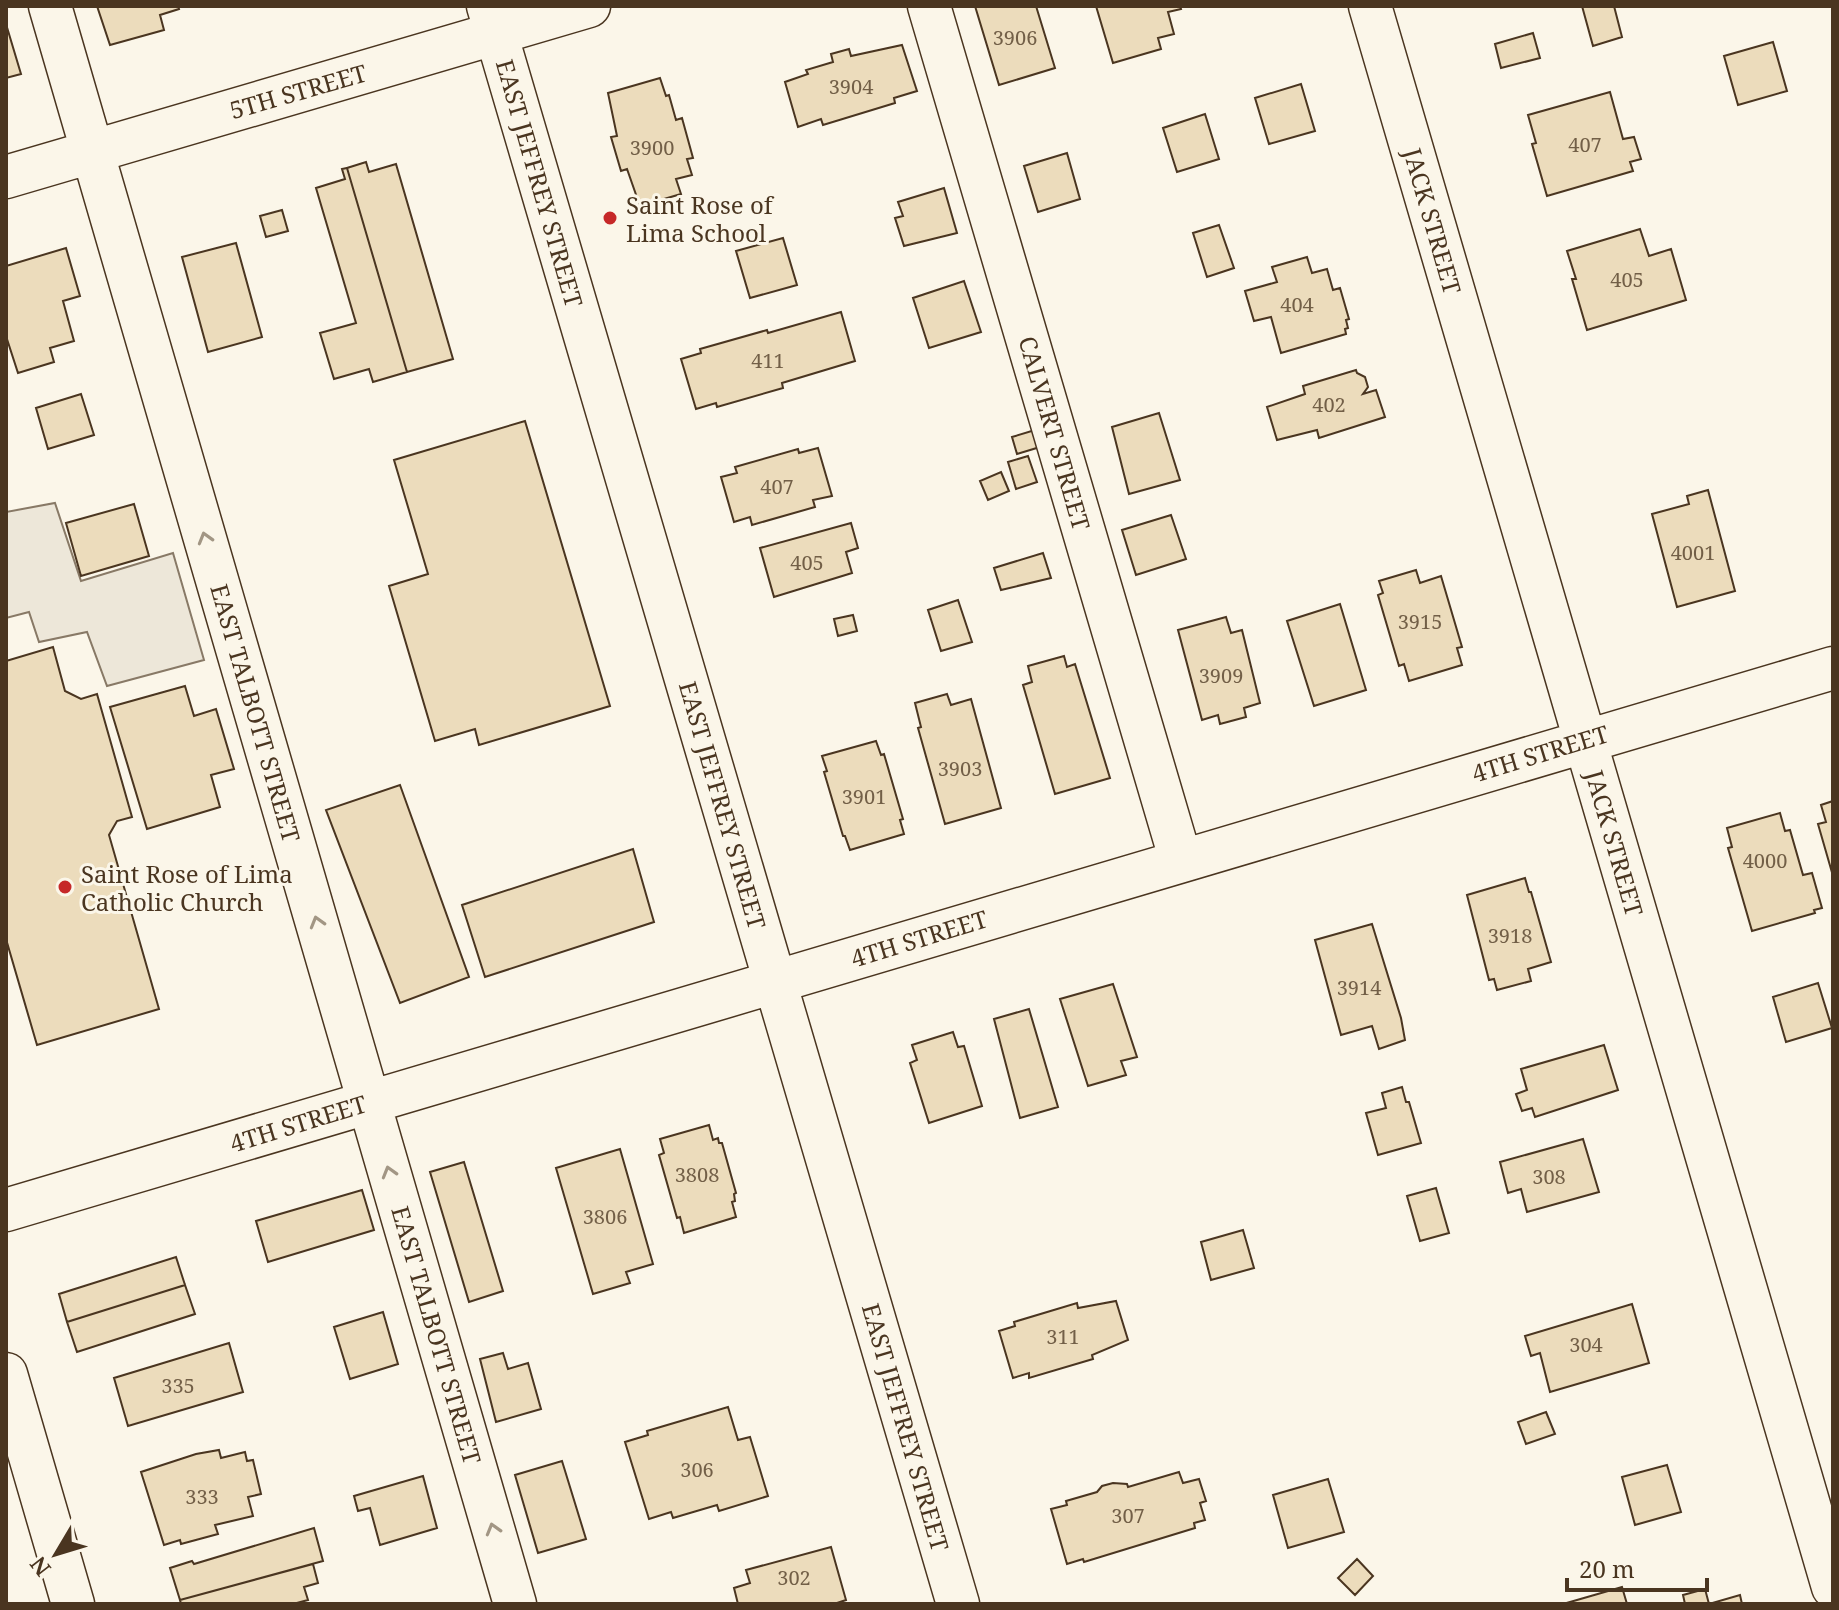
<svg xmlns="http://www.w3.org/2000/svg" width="1839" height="1610" viewBox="0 0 1839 1610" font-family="'Noto Serif',serif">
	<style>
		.parking { fill: #ede7d9; stroke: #887966; stroke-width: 2 }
		.building { fill: #ecdcbc; stroke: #4a3520; stroke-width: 2 }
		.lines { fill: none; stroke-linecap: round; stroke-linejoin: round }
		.street-casing { stroke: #4a3520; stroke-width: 45 }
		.street { stroke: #fbf6e9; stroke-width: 42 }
		.oneway { stroke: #a29684 }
		.poi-dot { fill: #c62828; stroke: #fbf6e9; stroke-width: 3 }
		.labels { text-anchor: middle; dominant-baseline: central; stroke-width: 6; stroke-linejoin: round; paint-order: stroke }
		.number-label { font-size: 20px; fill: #725f47 }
		.street-label { font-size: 24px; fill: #4a3520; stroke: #fbf6e9 }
		.poi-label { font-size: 24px; fill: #4a3520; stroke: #fbf6e9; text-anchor: start }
	</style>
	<rect width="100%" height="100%" fill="#fbf6e9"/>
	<path class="parking" d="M55,503L81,581L173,553L204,660L107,686L87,632L39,642L29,612L6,618V512Z"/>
	<path class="building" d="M97,6H178L179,9L160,15L164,30L110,45Z
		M975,6H1036L1055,68L999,85Z
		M1096,6H1180L1181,9L1168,12L1174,34L1158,38L1161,49L1113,63Z
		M1582,6H1614L1622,37L1593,46Z
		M6,24L21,74L6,78Z
		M1533,33L1540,58L1501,68L1495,44Z
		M1773,42L1787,91L1738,105L1724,56Z
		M902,45L917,91L894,98L895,103L823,125L821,119L798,127L785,82L808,74L806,70L833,62L831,54L849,49L851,56Z
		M660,78L666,96L669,95L676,120L682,118L693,158L687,159L692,175L676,179L681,194L640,206L627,169L621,171L611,137L617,136L608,93Z
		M1301,84L1315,131L1269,144L1255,98Z
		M1610,92L1623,139L1634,137L1641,159L1630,162L1633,171L1547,196L1532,144L1536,143L1528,115Z
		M1205,114L1219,159L1177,172L1163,128Z
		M1067,153L1080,199L1038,212L1024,166Z
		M366,162L369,172L396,164L453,359L407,372L347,168Z
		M347,168L407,372L373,382L369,369L334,379L320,333L356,323L316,188L345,179L342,169Z
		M944,188L957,233L904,246L895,218L903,216L898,202Z
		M282,210L288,231L266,237L260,216Z
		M1219,225L1234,268L1207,277L1193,233Z
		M1640,229L1649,256L1671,249L1686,300L1587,330L1572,279H1576L1567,251Z
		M783,238L797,285L750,298L736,251Z
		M236,243L262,337L208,352L182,257Z
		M66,248L80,296L63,301L74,341L50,348L54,362L18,373L6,336V266Z
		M1307,257L1312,273L1327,269L1333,290L1340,288L1349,319L1346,320L1348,328L1345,329L1346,334L1281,353L1271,317L1254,321L1245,291L1277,282L1272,267Z
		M964,281L981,332L929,348L913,298Z
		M841,312L855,361L782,383L783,388L717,407L716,403L696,409L681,359L701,353L700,349L767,330L768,333Z
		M1356,370L1357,373L1365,377L1368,387L1363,394L1376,390L1385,417L1319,438L1317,430L1277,440L1267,407L1305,394L1303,386Z
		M81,394L94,435L48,449L36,408Z
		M1159,413L1180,480L1129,494L1112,427Z
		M525,421L610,706L479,745L475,729L435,741L389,586L428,574L394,460Z
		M1035,430L1040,447L1017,454L1012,437Z
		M818,448L832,496L813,500L815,507L752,525L750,517L734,522L721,477L737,473L735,467L798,449L799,453Z
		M1028,456L1037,482L1016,489L1008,462Z
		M1001,472L1009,491L988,500L980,481Z
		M1708,490L1735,591L1677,607L1652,514L1689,504L1687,496Z
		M134,504L149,556L81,576L66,523Z
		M1171,515L1186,559L1136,575L1122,530Z
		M851,523L858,548L846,552L852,573L774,597L760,548Z
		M1043,553L1051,578L1001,590L994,568Z
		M1416,570L1420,583L1441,576L1462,647L1457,648L1462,665L1409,681L1404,664L1399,666L1378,595L1383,593L1379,581Z
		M958,600L972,642L941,651L928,610Z
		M1340,604L1366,690L1314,706L1287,621Z
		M853,615L857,631L838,636L834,619Z
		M1226,617L1231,633L1242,630L1260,703L1244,708L1246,717L1220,724L1218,715L1202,720L1178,630Z
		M53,647L65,691L81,699L97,694L132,817L117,821L109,835L159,1009L37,1045L6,939V661Z
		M1064,656L1067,667L1075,664L1110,778L1055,794L1023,685L1032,682L1028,666Z
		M185,686L194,716L216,709L234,769L211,775L220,807L147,829L110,707Z
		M947,694L951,705L971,699L1001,808L945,824L918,728L921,727L915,703Z
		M876,741L881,755L884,754L903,819L900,820L904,834L850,850L845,836H843L824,772L827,771L822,756Z
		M400,785L469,977L400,1003L326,810Z
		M1833,801V876L1818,824L1826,822L1821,805Z
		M1780,813L1785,831L1790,830L1803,875L1812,873L1822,908L1814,910L1815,913L1752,931L1728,848L1732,847L1727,828Z
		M633,849L654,922L485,977L462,905Z
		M1525,878L1529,892H1531L1551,962L1528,969L1531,981L1497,990L1494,979L1489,980L1467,895Z
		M1372,924L1401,1018L1405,1040L1379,1049L1372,1026L1341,1035L1315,940Z
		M1818,983L1832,1028L1786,1042L1773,997Z
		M1113,984L1137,1057L1121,1061L1126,1075L1088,1086L1060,999Z
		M1029,1009L1058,1107L1020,1118L994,1019Z
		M953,1032L958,1047L964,1046L982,1106L929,1123L910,1063L917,1060L912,1045Z
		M1604,1045L1618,1090L1535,1117L1532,1108L1522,1111L1516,1094L1527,1090L1521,1069Z
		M1402,1087L1406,1102H1409L1421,1143L1378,1155L1366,1113L1386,1108L1382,1093Z
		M709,1125L713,1140L718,1138L719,1143H722L736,1193L734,1194L735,1201L732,1202L736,1217L684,1233L680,1217L677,1218L659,1155L664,1153L660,1139Z
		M1583,1139L1599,1192L1527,1212L1521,1189L1508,1193L1500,1162Z
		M620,1149L653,1264L626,1272L630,1283L593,1294L556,1168Z
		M464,1162L503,1291L469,1302L430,1172Z
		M1436,1188L1449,1233L1420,1241L1407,1196Z
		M362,1190L374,1230L268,1262L256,1221Z
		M1243,1230L1254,1268L1211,1280L1201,1242Z
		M176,1257L185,1285L67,1322L59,1294Z
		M185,1285L195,1314L77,1352L67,1322Z
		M1116,1301L1128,1340L1092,1355L1093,1359L1029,1378V1373L1013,1378L999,1331L1015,1326L1014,1322L1077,1303L1078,1308Z
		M1632,1304L1649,1363L1550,1392L1540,1353L1531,1356L1525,1336Z
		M383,1312L398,1364L350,1379L334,1327Z
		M229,1343L243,1392L128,1426L114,1378Z
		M503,1353L508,1369L528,1363L541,1409L496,1422L480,1359Z
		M728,1407L738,1440L750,1437L768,1496L719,1511L717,1505L673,1518L671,1512L649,1519L625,1442L648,1435L647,1431Z
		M1546,1412L1555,1434L1526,1444L1518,1422Z
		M219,1450L221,1458L245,1452L247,1461L253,1460L261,1494L248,1497L253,1516L215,1525L218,1534L181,1544L180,1540L164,1545L141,1472L196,1454Z
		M562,1461L586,1539L538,1553L515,1475Z
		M1667,1465L1681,1512L1635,1525L1622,1477Z
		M1179,1472L1183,1483L1199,1479L1206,1501L1200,1503L1205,1520L1194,1523L1195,1528L1084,1562L1083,1559L1067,1564L1051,1509L1067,1505L1066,1501L1097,1492L1102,1486L1113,1483L1127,1484L1128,1487Z
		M423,1476L437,1528L380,1545L370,1508L358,1511L354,1496Z
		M1328,1479L1344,1532L1288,1548L1273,1495Z
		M314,1528L323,1561L180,1600L170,1568L192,1561L194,1564Z
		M831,1547L846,1600L834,1604H738L734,1588L750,1583L746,1570Z
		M1357,1559L1373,1576L1355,1595L1338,1578Z
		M313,1564L318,1583L304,1587L308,1600L293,1604H181L180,1600Z
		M1622,1587L1627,1604H1563L1570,1602Z
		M1705,1589L1709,1604L1740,1595L1742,1604H1685L1683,1595Z"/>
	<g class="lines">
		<g class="street-casing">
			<path id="street" d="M50,6L515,1604
				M488,6L958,1604
				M929,6L1181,861
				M1370,6L1833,1587
				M6,177L589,6
				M6,1210L1833,668
				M6,1374L73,1604"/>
		</g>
		<use href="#street" class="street"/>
	</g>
	<defs><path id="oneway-chevron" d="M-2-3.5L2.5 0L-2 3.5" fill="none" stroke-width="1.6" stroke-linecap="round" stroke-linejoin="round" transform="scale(2)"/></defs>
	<g class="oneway">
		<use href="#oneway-chevron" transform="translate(205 538) rotate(-106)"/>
		<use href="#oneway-chevron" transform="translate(317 922) rotate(-106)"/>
		<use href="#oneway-chevron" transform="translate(389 1172) rotate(-106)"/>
		<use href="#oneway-chevron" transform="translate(493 1529) rotate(-106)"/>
	</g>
	<g class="poi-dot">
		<circle cx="610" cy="218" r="8"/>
		<circle cx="65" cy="887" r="8"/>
	</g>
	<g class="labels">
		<g class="number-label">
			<text x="1015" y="37">3906</text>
			<text x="851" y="86">3904</text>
			<text x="1585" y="144">407</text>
			<text x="652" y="147">3900</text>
			<text x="1627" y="279">405</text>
			<text x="1297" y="304">404</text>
			<text x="768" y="360">411</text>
			<text x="1329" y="404">402</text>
			<text x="777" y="486">407</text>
			<text x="1693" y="552">4001</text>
			<text x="807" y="562">405</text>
			<text x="1420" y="621">3915</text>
			<text x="1221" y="675">3909</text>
			<text x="960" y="768">3903</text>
			<text x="864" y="796">3901</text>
			<text x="1765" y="860">4000</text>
			<text x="1510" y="935">3918</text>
			<text x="1359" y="987">3914</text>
			<text x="697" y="1174">3808</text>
			<text x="1549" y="1176">308</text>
			<text x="605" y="1216">3806</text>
			<text x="1063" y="1336">311</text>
			<text x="1586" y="1344">304</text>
			<text x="178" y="1385">335</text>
			<text x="697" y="1469">306</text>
			<text x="202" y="1496">333</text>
			<text x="1128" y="1515">307</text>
			<text x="794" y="1577">302</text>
		</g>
		<g class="street-label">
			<text transform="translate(298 91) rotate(-16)">5TH STREET</text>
			<text transform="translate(540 183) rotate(74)">EAST JEFFREY STREET</text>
			<text transform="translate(1433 221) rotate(74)">JACK STREET</text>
			<text transform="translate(1055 433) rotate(74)">CALVERT STREET</text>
			<text transform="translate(256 713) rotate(74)">EAST TALBOTT STREET</text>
			<text transform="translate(1540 753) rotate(-17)">4TH STREET</text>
			<text transform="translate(723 805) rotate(74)">EAST JEFFREY STREET</text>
			<text transform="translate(1615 843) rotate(74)">JACK STREET</text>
			<text transform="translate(919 938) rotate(-17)">4TH STREET</text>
			<text transform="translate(298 1123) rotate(-17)">4TH STREET</text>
			<text transform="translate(437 1335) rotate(74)">EAST TALBOTT STREET</text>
			<text transform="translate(906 1427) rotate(74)">EAST JEFFREY STREET</text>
		</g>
		<g class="poi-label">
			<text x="626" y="204">Saint Rose of<tspan x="626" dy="28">Lima School</tspan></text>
			<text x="81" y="873">Saint Rose of Lima<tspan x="81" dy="28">Catholic Church</tspan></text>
		</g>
	</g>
	<rect width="1839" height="1610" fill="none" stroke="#4a3520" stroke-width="16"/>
	<g transform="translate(56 1554) rotate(232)" stroke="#fbf6e9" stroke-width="6" paint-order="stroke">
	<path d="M0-6L14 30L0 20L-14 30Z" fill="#4a3520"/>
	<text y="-12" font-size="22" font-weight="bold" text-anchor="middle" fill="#4a3520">N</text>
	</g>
	<path d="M1567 1578v12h140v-12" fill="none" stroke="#4a3520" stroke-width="4"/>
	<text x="1579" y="1578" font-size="24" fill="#4a3520" stroke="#fbf6e9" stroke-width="6" paint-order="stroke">20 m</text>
</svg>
